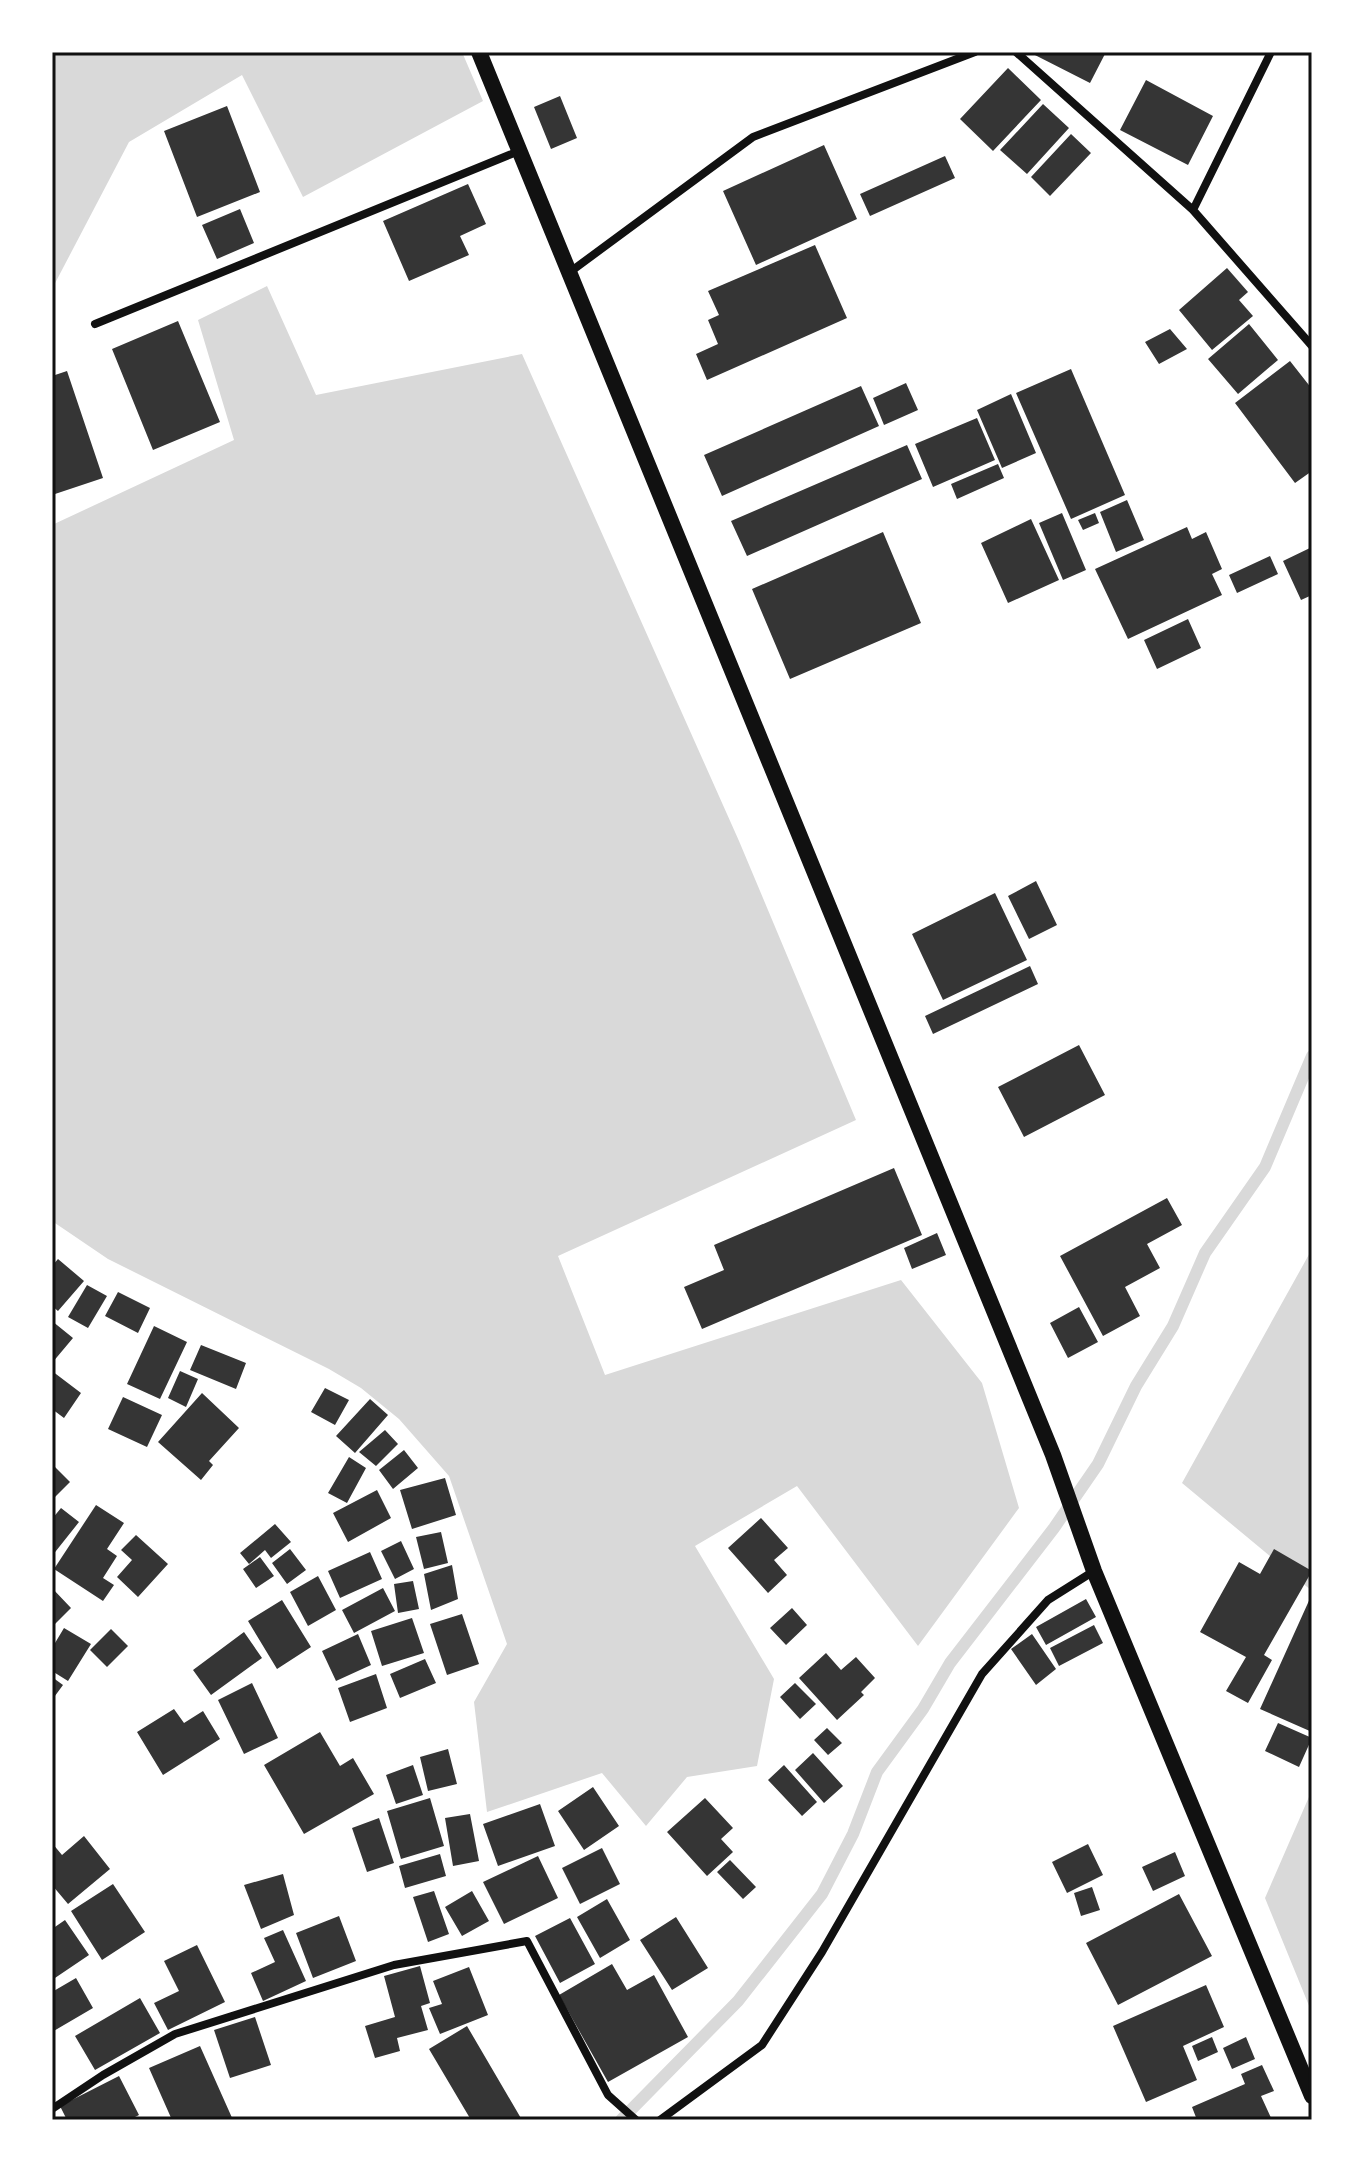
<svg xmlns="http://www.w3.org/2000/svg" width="1364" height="2172" viewBox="0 0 1364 2172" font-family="Quicksand,sans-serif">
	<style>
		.water { fill: #d9d9d9 }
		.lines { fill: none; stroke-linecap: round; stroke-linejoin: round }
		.stream { stroke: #d9d9d9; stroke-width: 12 }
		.building { fill: #353535 }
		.minor { stroke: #111; stroke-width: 8 }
		.secondary { stroke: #111; stroke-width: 16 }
		.neatline { fill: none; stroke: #111; stroke-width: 3 }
	</style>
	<rect width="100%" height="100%" fill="#fff"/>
	<path class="water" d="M52,52H462L483,101L303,197L242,75L129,142L52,289Z
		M267,286L316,395L522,354L739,841L856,1120L558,1256L605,1375L901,1280L982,1383L1019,1508L918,1646L797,1486L695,1546L774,1679L757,1766L687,1777L646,1826L602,1773L487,1812L474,1702L507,1644L449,1476L399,1419L361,1388L329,1369L108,1259L52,1221V525L234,440L198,320Z
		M1312,1249V1591L1182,1483Z
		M1312,1790V2013L1265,1898Z"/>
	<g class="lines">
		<path class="stream" d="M621,2120L738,2001L822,1894L853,1834L877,1772L923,1709L950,1663L1054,1528L1098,1464L1136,1386L1173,1326L1205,1253L1265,1167L1312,1056"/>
	</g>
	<path class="building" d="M1029,52H1106L1090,83Z
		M1008,68L1041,100L993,151L960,119Z
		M1146,80L1213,116L1188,165L1120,130Z
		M560,96L577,138L551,149L534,107Z
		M1043,104L1069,128L1027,174L1000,150Z
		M227,106L260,192L197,217L164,131Z
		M1071,134L1091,153L1050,196L1031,177Z
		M824,145L857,219L756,265L723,191Z
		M945,156L955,178L870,216L860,194Z
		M468,184L486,224L460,236L469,255L409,281L383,221Z
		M240,209L254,243L217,259L202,225Z
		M815,245L847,318L707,380L696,354L718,344L708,320L719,315L708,291Z
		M1227,268L1248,292L1239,300L1253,316L1212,350L1179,310Z
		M178,321L220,422L153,450L112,349Z
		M1249,324L1278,360L1238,394L1208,359Z
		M1170,329L1187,349L1159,364L1145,342Z
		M1290,361L1312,389V471L1295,483L1235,403Z
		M1071,369L1125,495L1071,519L1016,393Z
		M67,371L103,478L52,495V376Z
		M906,383L918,410L884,425L873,398Z
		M861,386L879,426L722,496L704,455Z
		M1011,394L1036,453L1002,468L977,410Z
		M977,418L995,460L933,487L915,444Z
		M907,445L922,479L747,556L731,521Z
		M998,464L1004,478L957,499L951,484Z
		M1127,500L1144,540L1116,552L1100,512Z
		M1062,513L1086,570L1063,580L1039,523Z
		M1095,513L1099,523L1083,530L1078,520Z
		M1031,519L1059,580L1008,603L981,543Z
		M1187,527L1192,539L1206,532L1222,569L1212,574L1222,595L1128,639L1095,569Z
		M883,532L921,623L790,679L752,589Z
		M1312,547V595L1301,600L1283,561Z
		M1270,556L1278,574L1237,593L1229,575Z
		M1188,619L1201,648L1157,669L1144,640Z
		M1036,881L1057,925L1029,939L1008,896Z
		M995,893L1027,960L943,1000L912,934Z
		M1030,966L1038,984L933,1034L925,1016Z
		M1079,1045L1105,1095L1024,1137L998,1087Z
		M894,1168L922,1235L702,1329L684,1287L724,1270L714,1245Z
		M1167,1198L1182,1225L1147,1244L1160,1268L1125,1287L1140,1316L1103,1336L1060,1256Z
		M937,1233L946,1255L912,1269L904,1248Z
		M58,1259L84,1281L58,1311L52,1306V1266Z
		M87,1285L107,1296L88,1328L68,1317Z
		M118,1292L150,1308L138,1333L105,1316Z
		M1079,1307L1098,1342L1068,1358L1050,1323Z
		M52,1321L73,1338L52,1363Z
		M154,1326L187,1342L160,1399L127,1384Z
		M201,1345L246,1363L236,1389L190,1370Z
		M52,1371L81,1393L64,1418L52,1409Z
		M180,1371L198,1379L186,1407L168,1398Z
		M325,1388L349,1400L335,1425L311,1412Z
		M202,1393L239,1428L209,1461L213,1465L201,1480L158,1442Z
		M123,1397L162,1415L147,1447L108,1429Z
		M370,1399L388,1415L355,1453L336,1436Z
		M385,1430L398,1444L376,1466L359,1452Z
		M404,1450L418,1468L393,1489L379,1470Z
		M349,1457L366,1468L347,1503L328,1493Z
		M52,1464L70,1482L52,1500Z
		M445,1478L456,1515L412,1529L400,1490Z
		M377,1490L391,1518L348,1542L333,1513Z
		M96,1505L124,1523L107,1549L117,1556L103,1578L114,1585L103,1601L54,1569Z
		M61,1508L79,1522L52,1556V1519Z
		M761,1518L788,1548L774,1560L787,1575L768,1593L728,1548Z
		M275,1524L291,1542L271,1558L265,1550L249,1564L240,1553Z
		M441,1532L448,1563L424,1569L416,1537Z
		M136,1535L168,1564L138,1597L117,1577L132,1560L121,1550Z
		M401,1541L414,1569L395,1579L381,1551Z
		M290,1549L306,1570L287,1584L272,1563Z
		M1274,1549L1312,1571L1264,1655L1272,1660L1248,1703L1226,1691L1246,1657L1200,1632L1239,1562L1260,1574Z
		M370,1552L382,1579L340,1598L328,1571Z
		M260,1557L274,1576L256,1588L243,1569Z
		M452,1565L458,1599L431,1610L424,1574Z
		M318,1576L336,1610L308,1626L290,1592Z
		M413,1581L419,1609L398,1613L394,1584Z
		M52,1588L71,1608L52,1627Z
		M383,1588L395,1611L354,1633L342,1610Z
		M1312,1594V1732L1260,1709Z
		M1086,1599L1096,1617L1046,1645L1036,1627Z
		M282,1600L311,1647L277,1669L248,1621Z
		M792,1608L807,1625L786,1645L770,1628Z
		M462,1614L479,1664L447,1675L430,1624Z
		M412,1618L424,1653L382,1666L371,1631Z
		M1094,1625L1103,1643L1059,1666L1050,1648Z
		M64,1628L91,1644L68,1681L52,1671V1648Z
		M111,1629L128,1646L107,1667L90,1650Z
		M244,1632L262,1658L211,1695L193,1670Z
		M358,1634L371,1665L336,1681L322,1651Z
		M1032,1634L1056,1669L1036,1685L1011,1649Z
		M826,1653L841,1670L856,1657L875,1678L861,1692L864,1695L837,1720L799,1678Z
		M425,1659L436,1683L400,1698L390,1674Z
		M376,1674L387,1708L350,1722L338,1688Z
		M52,1677L63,1685L52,1700Z
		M252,1683L278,1738L244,1754L218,1700Z
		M795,1683L816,1704L800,1719L780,1697Z
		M174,1709L184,1723L203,1711L220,1739L163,1775L137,1732Z
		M1278,1723L1312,1738L1299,1767L1265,1751Z
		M827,1728L842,1743L828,1755L814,1740Z
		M320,1732L340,1766L353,1758L374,1794L304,1834L264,1765Z
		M448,1749L457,1784L428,1791L420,1757Z
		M813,1753L843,1786L824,1803L795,1770Z
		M413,1765L423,1795L396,1804L386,1775Z
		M784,1765L817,1802L802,1816L768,1780Z
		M593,1787L619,1826L584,1850L558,1811Z
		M430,1798L444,1846L401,1859L387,1811Z
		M705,1798L733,1828L721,1839L733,1852L707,1876L667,1832Z
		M540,1804L555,1846L498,1866L483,1824Z
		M470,1814L479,1861L453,1866L445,1818Z
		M379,1818L394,1863L367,1872L352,1828Z
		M84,1836L110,1869L68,1904L52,1885V1843L62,1855Z
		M1088,1844L1103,1875L1067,1893L1052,1862Z
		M602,1848L620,1884L580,1904L562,1868Z
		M1175,1852L1185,1876L1153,1891L1142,1867Z
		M440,1854L446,1876L405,1888L399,1866Z
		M538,1856L558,1898L504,1924L483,1882Z
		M730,1860L756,1887L743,1899L717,1872Z
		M283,1874L294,1915L261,1929L244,1885Z
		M113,1884L145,1932L102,1960L71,1911Z
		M1092,1887L1100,1910L1081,1916L1074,1893Z
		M434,1891L449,1934L428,1942L413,1897Z
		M472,1891L489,1921L462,1936L445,1907Z
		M1179,1894L1212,1956L1118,2005L1086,1943Z
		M607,1899L630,1940L600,1958L577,1917Z
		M339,1916L356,1961L313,1978L296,1933Z
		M676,1917L708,1968L672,1990L640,1940Z
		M570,1918L595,1964L560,1983L535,1936Z
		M65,1920L89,1955L52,1980V1929Z
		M283,1930L306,1981L263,2001L251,1973L275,1962L264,1938Z
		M197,1945L225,2002L168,2030L154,2003L179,1991L164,1961Z
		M612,1964L627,1990L654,1975L688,2037L608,2082L559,1995Z
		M420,1966L430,2003L421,2006L428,2030L397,2038L400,2051L375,2058L365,2026L395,2017L384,1976Z
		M469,1967L488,2015L440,2034L429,2008L442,2004L433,1981Z
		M76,1978L93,2008L52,2032V1992Z
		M1206,1985L1224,2027L1183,2046L1197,2080L1146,2102L1113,2026Z
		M140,1998L160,2033L95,2070L75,2036Z
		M255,2017L271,2065L230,2078L214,2030Z
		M467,2026L522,2120H471L429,2049Z
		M1212,2037L1218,2052L1198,2061L1192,2046Z
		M1246,2037L1255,2059L1232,2069L1223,2048Z
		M200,2046L233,2120H172L149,2068Z
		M1262,2065L1274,2091L1261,2096L1272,2120H1197L1192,2107L1245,2084L1241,2074Z
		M119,2076L139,2115L129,2120H67L60,2106Z"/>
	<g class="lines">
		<path class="minor" d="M1016,52L1193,210L1312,346
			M1193,210L1271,52
			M570,272L753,137L975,52
			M95,324L519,151
			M52,2109L103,2075L175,2034L394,1965L527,1941L608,2095L636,2120
			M660,2120L762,2045L822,1952L982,1674L1048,1600L1094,1571"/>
		<path class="secondary" d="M479,52L1053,1455L1094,1571L1312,2096"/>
	</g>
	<rect width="1364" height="2172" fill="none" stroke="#ffffff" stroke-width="108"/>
	<rect x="54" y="54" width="1256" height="2064" class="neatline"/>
</svg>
